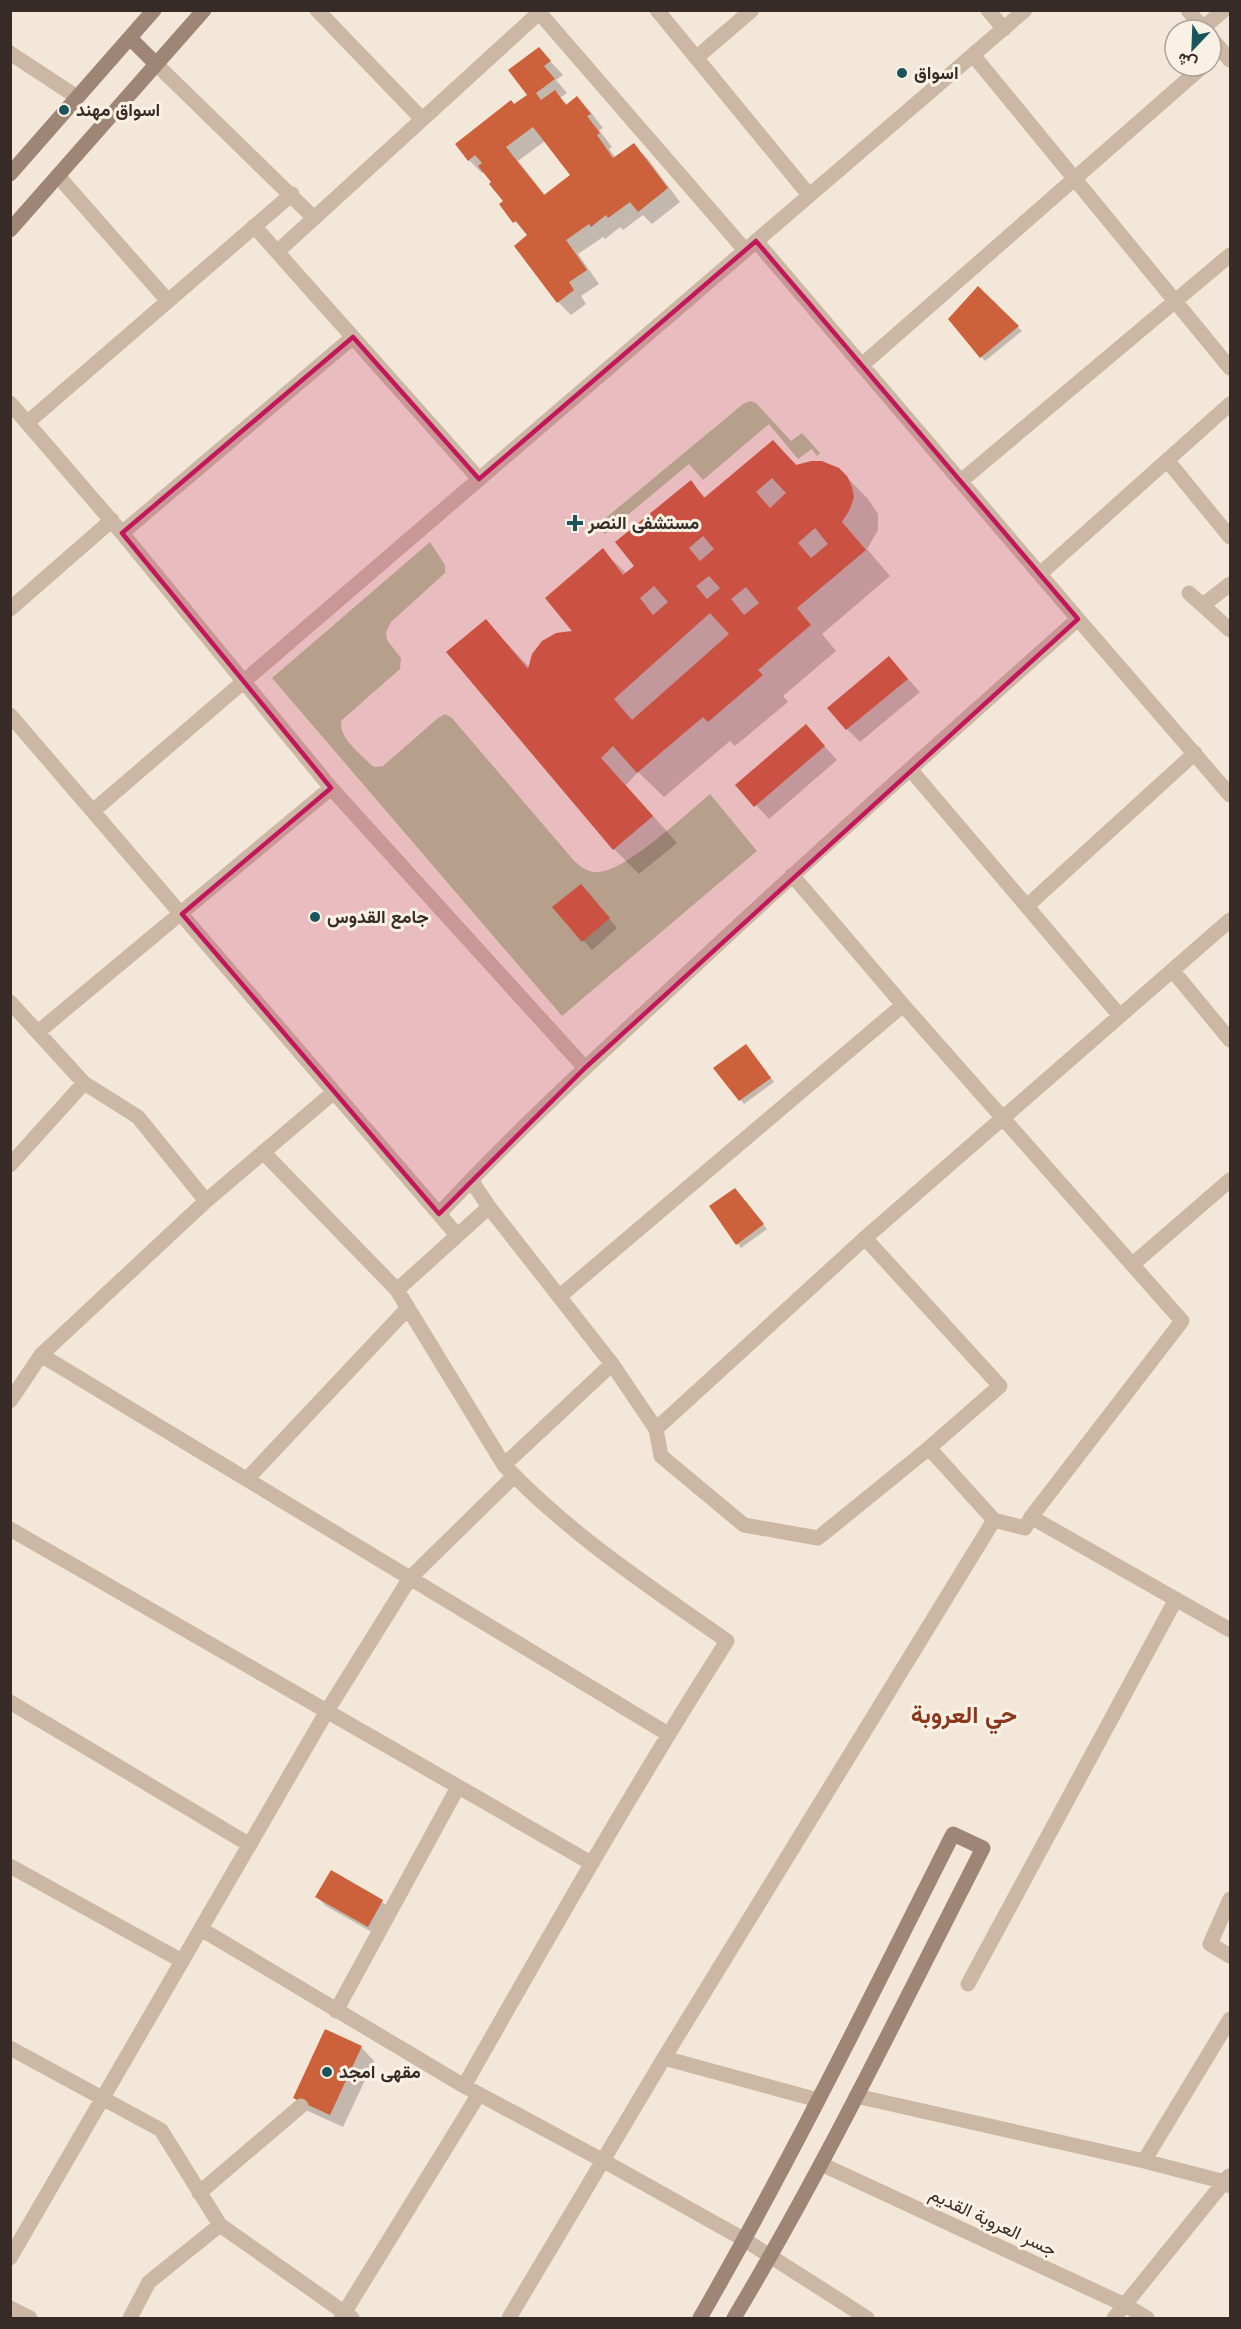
<svg xmlns="http://www.w3.org/2000/svg" width="1241" height="2329" viewBox="0 0 1241 2329" font-family="Helvetica,Vazirmatn,sans-serif">
	<style>
		.green { fill: #b4c298 }
		.shadow { fill: #0003; fill-rule: evenodd }
		.building { fill: #cd613c; fill-rule: evenodd }
		.lines { fill: none; stroke-linecap: round; stroke-linejoin: round }
		.street { stroke: #cbb7a4; stroke-width: 15 }
		.secondary { stroke: #9f8575; stroke-width: 15 }
		.marked { fill: #c2185b; fill-opacity: 0.2; stroke: #c2185b; stroke-width: 4.5; stroke-linejoin: round }
		.poi-dot { fill: #19555a; stroke: #faf1e5; stroke-width: 2 }
		.labels { text-anchor: middle; dominant-baseline: central; stroke-width: 6; stroke-linejoin: round; paint-order: stroke }
		.poi-label { font-size: 18px; font-weight: bold; fill: #362b26; stroke: #faf1e5; text-anchor: start }
		.street-label { font-size: 18px; fill: #362b26; stroke: #faf1e5 }
		.district-label { font-size: 24px; font-weight: bold; fill: #8a371b; stroke: #faf1e5 }
	</style>
	<rect width="100%" height="100%" fill="#f3e7d9"/>
	<path class="green" d="M750,401L756,403L791,441L802,433L820,453L817,456L812,449L798,459L769,424L703,480L689,464L605,534L596,526L743,404Z
		M430,542L445,565V573L391,622L386,632L387,640L401,658L400,669L342,720C336,736 361,754 371,765L375,767L383,766L438,718L445,714L452,718L570,856C577,864 585,872 597,872C624,873 687,813 710,794L757,851L562,1016L272,678Z"/>
	<path class="shadow" d="M539,49L563,75L556,80L567,93L560,98L568,105L577,98L590,111L603,128L599,130L612,147L609,149L616,158L633,145L647,158L680,202L652,224L643,215L623,230L620,227L605,239L603,237L578,254L599,284L581,296L586,304L571,315L558,302L528,236L501,205L505,202L494,182L485,171L482,173L469,160L457,145L529,95ZM545,141L572,175L546,196L518,161Z
		M978,288L1022,331L985,361L950,319Z
		M773,442L798,466L842,472L868,499L878,514V530L867,549L890,576L822,634L836,651L783,696L788,702L735,746L730,741L664,797L638,772L626,785L677,843L639,874L614,849L486,621L530,668L575,632L602,550L627,574L636,566L690,482L706,498Z
		M889,658L920,692L860,742L847,729Z
		M819,740L837,760L769,819L737,785Z
		M589,894L617,928L592,950L554,907Z
		M750,1050L774,1082L744,1104L715,1068Z
		M738,1194L767,1229L741,1248L711,1206Z
		M332,1872L382,1902L391,1910L377,1935L326,1906L317,1897Z
		M361,2047L374,2061L343,2127L308,2111L295,2098Z"/>
	<path class="building" d="M539,47L551,61L544,66L555,79L536,93L541,100L555,90L566,105L577,96L591,114L587,116L600,133L597,135L613,158L634,143L668,188L638,212L630,202L608,218L606,215L591,227L589,224L566,240L587,270L569,282L574,290L557,303L514,246L527,235L516,221L513,223L499,204L503,201L489,184L491,182L478,166L482,163L475,155L468,161L455,144L511,100L514,104L527,95L508,70ZM533,127L570,175L544,195L506,147Z
		M978,286L1019,326L980,358L948,319Z
		M773,440L796,465L811,461H822L839,468L847,476L852,487L854,497L850,509L842,522L866,550L797,608L811,625L758,670L763,675L708,722L703,717L637,773L613,746L601,758L653,816L613,850L446,652L486,619L528,669L532,654L542,641L556,633L572,631L545,598L603,548L623,575L634,566L615,542L691,480L704,498ZM772,478L786,493L770,508L756,492ZM815,528L828,544L811,558L798,543ZM703,536L714,549L700,561L689,548ZM709,576L720,588L707,599L696,586ZM654,586L668,602L653,615L640,598ZM746,587L759,603L744,615L731,599ZM710,613L729,634L632,720L614,699Z
		M889,656L908,679L846,730L827,708Z
		M806,724L825,746L754,807L735,785Z
		M581,884L610,918L582,942L552,907Z
		M746,1044L771,1078L739,1101L713,1068Z
		M735,1188L764,1224L736,1245L709,1206Z
		M331,1870L383,1900L368,1927L315,1897Z
		M325,2029L362,2046L330,2115L293,2098Z"/>
	<g class="lines">
		<path class="street" d="M317,10L422,119
			M537,10L745,250
			M657,10L809,195
			M988,10L1004,29
			M1188,10L1204,30
			M1203,28L1224,10
			M1211,38L1230,60
			M10,53L77,97
			M973,55L1230,368
			M696,58L752,10
			M156,64L314,218
			M58,176L168,301
			M254,226L479,479
			M756,241L1078,619L1230,795
			M277,252L542,10
			M862,365L1203,66
			M10,403L122,533L331,788L585,1068
			M28,422L292,194
			M1167,460L1230,537
			M961,481L1230,255
			M122,533L353,337
			M1040,574L1230,404
			M1189,593L1230,630
			M1203,605L1230,584
			M10,609L112,520
			M10,715L457,1235
			M910,769L1120,1016
			M93,811L1025,10
			M792,875L903,1005L1182,1321L1031,1517L1025,1528L994,1520L929,1448
			M1027,906L1195,753
			M1173,971L1230,1040
			M10,1002L84,1083L138,1117L206,1201
			M38,1032L331,788
			M263,1152L397,1290L504,1465C569,1534 650,1587 727,1641C634,1787 549,1936 464,2086
			M10,1165L84,1083
			M471,1180L489,1207L612,1364L656,1429L661,1456L744,1525L818,1538L929,1448L1000,1386L865,1238
			M439,1214C511,1136 589,1064 667,992C802,865 940,742 1078,619
			M1133,1264L1230,1180
			M397,1290L489,1207
			M560,1296L903,1005
			M41,1355L668,1734
			M10,1401L41,1355L206,1201L334,1092
			M656,1429L865,1238L1230,920
			M504,1465L612,1364
			M247,1479L408,1308
			M1031,1517L1230,1630
			M10,1529L591,1863
			M10,1702L250,1845
			M10,1866L182,1961
			M1230,1899L1210,1944L1230,1956
			M201,1929L464,2086L602,2160L745,2240L867,2318
			M968,1984L1176,1599
			M336,2011L458,1787
			M10,2048L161,2130L220,2225L352,2318
			M664,2058L818,2100
			M856,2096L1144,2161L1225,2182L1230,2186
			M1144,2161L1230,2019
			M821,2164L1125,2305L1147,2318
			M199,2193L301,2106
			M10,2258L327,1711L410,1578L514,1476
			M10,2308L30,2318
			M130,2318L149,2282L220,2225
			M341,2318L479,2094
			M509,2318L664,2058L994,1520
			M1114,2318L1229,2176"/>
		<path class="secondary" d="M130,38L156,64
			M10,174L154,10
			M10,230L204,10
			M700,2318C791,2160 871,1996 953,1834L983,1848C902,2006 825,2166 734,2318"/>
	</g>
	<path class="marked" d="M756,241L1078,619L585,1068L439,1214L182,914L331,788L122,533L353,337L479,479Z"/>
	<g class="poi-dot">
		<circle cx="902" cy="73" r="6"/>
		<circle cx="64" cy="110" r="6"/>
		<path d="M572 514h6v6h6v6h-6v6h-6v-6h-6v-6h6z"/>
		<circle cx="315" cy="917" r="6"/>
		<circle cx="327" cy="2072" r="6"/>
	</g>
	<g class="labels">
		<g class="poi-label">
			<text x="914" y="73">اسواق</text>
			<text x="76" y="110">اسواق مهند</text>
			<text x="588" y="523">مستشفى النصر</text>
			<text x="327" y="917">جامع القدوس</text>
			<text x="339" y="2072">مقهى امجد</text>
		</g>
		<g class="street-label">
			<text transform="translate(993 2222) rotate(25)">جسر العروبة القديم</text>
		</g>
		<g class="district-label">
			<text x="964" y="1714">حي العروبة</text>
		</g>
	</g>
	<rect width="1241" height="2329" fill="none" stroke="#362b26" stroke-width="24"/>
	<g transform="translate(1193 48) rotate(203)"><circle r="28" fill="#faf1e5" stroke="#aca299" stroke-width="1.5"/>
	<path d="M0-4.5L10 22L0 15L-10 22Z" fill="#19555a"/>
	<text y="-9" font-size="16" font-weight="bold" text-anchor="middle" fill="#362b26">ش</text>
	</g>
</svg>
